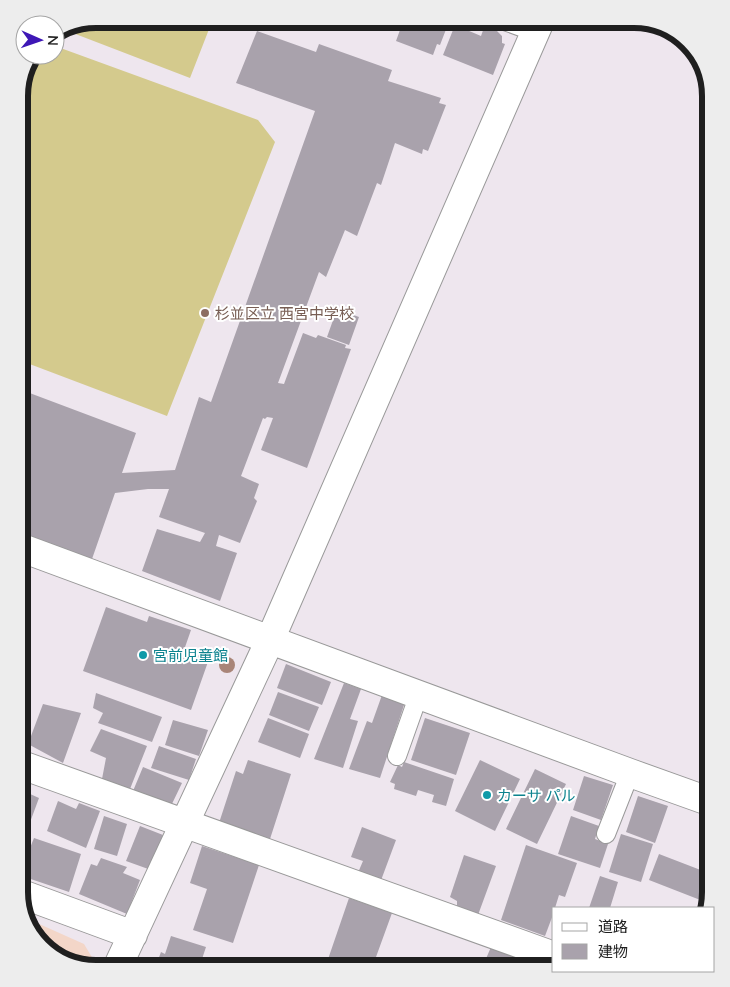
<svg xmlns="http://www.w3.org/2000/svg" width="730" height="987" viewBox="0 0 730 987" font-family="Mulish,'Noto Sans JP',sans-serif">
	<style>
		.park { fill: #f3d6c8 }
		.pitch { fill: #d4ca8d }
		.building { fill: #a9a2ac }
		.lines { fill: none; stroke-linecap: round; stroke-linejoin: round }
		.service-casing { stroke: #999; stroke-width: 20 }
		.minor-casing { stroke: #999; stroke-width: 30 }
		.service { stroke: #fff; stroke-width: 18 }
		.minor { stroke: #fff; stroke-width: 28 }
		.tree { fill: #a98578 }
		.education-dot { fill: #8d6e63; stroke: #fff; stroke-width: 2 }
		.culture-dot { fill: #0f9aa8; stroke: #fff; stroke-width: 2 }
		.labels { text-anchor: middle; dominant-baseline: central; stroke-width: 4; stroke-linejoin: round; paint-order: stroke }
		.education-label { font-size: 15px; fill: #785e54; stroke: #fff; text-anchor: start }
		.culture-label { font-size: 15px; fill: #0d838f; stroke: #fff; text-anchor: start }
		.rim { fill: none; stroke: #1f1f1f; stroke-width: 6 }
	</style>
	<rect width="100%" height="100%" fill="#eee6ee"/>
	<path class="park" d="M28,919L84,944L93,959L89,968L57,958L29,930L27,922Z"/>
	<path class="pitch" d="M95,19H213L190,78L65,30Z
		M55,46L258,120L275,142L167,416L19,360V90L36,55H55Z"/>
	<path class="building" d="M404,19H450L440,45L437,44L433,55L396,41Z
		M486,22L499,27L497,31L502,36V43L505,44L493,75L443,55L455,25L481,36Z
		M257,31L316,52L319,44L392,70L388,81L441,98L439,103L446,105L428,151L423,149L422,154L395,143L381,185L377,183L357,236L345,230L326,277L319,272L278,383L284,384L303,333L316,338L318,335L346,345L345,348L351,349L307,468L261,450L273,418L267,417L265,419L263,418L241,476L259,484L254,498L257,501L240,543L219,535L216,546L237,553L220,601L142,571L157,529L200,542L205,533L159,517L169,489H148L115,493L92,559L19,533V389L136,433L122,473L175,470L199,397L211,402L315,111L236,83Z
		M337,309L359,317L349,345L327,337Z
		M106,607L147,622L149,616L191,630L184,650L209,659L191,710L83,671Z
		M286,664L331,682L322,705L277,688Z
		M344,683L361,689L350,719L358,721L343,768L314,759Z
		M278,692L319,707L309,731L269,715Z
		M96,693L162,717L152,742L98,723L103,713L93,708Z
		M382,695L405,702L380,778L349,769L367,721L372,723Z
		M43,704L81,713L63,763L28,744Z
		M268,718L309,734L300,758L258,742Z
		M425,718L470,733L456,775L411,760Z
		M173,720L208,730L199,756L165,745Z
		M101,729L147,746L130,789L102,779L106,758L90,751Z
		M159,746L196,759L189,780L151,768Z
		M248,760L291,774L270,839L219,823L236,771L243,774Z
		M480,760L520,779L495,831L455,811Z
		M404,762L454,779L446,806L432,802L434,795L418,790L416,796L394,789L395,784L390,782L398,765L402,767Z
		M143,767L182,783L170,808L133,791Z
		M535,769L566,784L537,844L506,829Z
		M584,776L613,785L601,820L573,810Z
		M19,789L39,798L19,852Z
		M638,796L668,806L655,843L626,832Z
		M58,801L76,809L79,803L100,811L86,848L47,831Z
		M104,816L127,824L117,856L94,849Z
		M571,816L599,826L595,839L608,844L600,868L558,854Z
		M140,826L163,835L151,870L126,861Z
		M362,827L396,840L380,883L357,875L363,861L351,857Z
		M621,834L653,844L641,882L609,872Z
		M34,838L81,854L69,892L19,875Z
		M526,845L577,863L565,897L559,895L555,908H554V912L545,936L501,920Z
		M202,846L259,865L233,943L193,930L207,889L190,883Z
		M659,854L711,874V892L708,903L649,880Z
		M464,855L496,866L478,915L457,907V901L450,897Z
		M101,858L127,867L123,873L140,880L127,914L79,894L91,864L97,866Z
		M600,876L618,882L610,908H589Z
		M349,898L392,913L372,968H325Z
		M171,936L206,947L199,968H155L161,952L165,954Z
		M491,947L532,964L531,968H482Z"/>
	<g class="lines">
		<g class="service-casing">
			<path id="service" d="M499,19L535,32
				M397,756L419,694
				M606,834L630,773"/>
		</g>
		<g class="minor-casing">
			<path id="minor" d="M19,547L630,773L711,802
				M19,764L554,956
				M19,893L133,935
				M117,968L270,640L541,19"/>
		</g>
		<use href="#service" class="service"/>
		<use href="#minor" class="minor"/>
	</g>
	<circle class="tree" cx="227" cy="665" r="8"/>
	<circle class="education-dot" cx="205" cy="313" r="5"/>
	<g class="culture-dot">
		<circle cx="143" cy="655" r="5"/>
		<circle cx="487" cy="795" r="5"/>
	</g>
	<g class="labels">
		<g class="education-label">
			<text x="215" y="313">杉並区立 西宮中学校</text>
		</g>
		<g class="culture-label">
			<text x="153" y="655">宮前児童館</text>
			<text x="497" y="795">カーサ パル</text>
		</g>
	</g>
	<path d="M0 0H730V987H0ZM96 28H634A68 68 0 0 1 702 96V892A68 68 0 0 1 634 960H96A68 68 0 0 1 28 892V96A68 68 0 0 1 96 28Z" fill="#ededed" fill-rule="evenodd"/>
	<path class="rim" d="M96 28H634A68 68 0 0 1 702 96V892A68 68 0 0 1 634 960H96A68 68 0 0 1 28 892V96A68 68 0 0 1 96 28Z"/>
	<rect x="552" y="907" width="162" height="65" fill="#ffffff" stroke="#a5a5a5"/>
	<rect x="562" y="923" width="25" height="8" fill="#ffffff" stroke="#a5a5a5"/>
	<text x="598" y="932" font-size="15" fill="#1f1f1f">道路</text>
	<rect x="562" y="944" width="25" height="15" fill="#a9a2ac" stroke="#a5a5a5"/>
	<text x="598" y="957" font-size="15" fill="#1f1f1f">建物</text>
	<g transform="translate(40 40) rotate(92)"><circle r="24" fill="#ffffff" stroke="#a5a5a5"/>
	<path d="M0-4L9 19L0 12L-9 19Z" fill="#3e17b6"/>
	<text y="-8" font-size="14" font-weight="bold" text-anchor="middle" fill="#1f1f1f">N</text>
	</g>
</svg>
